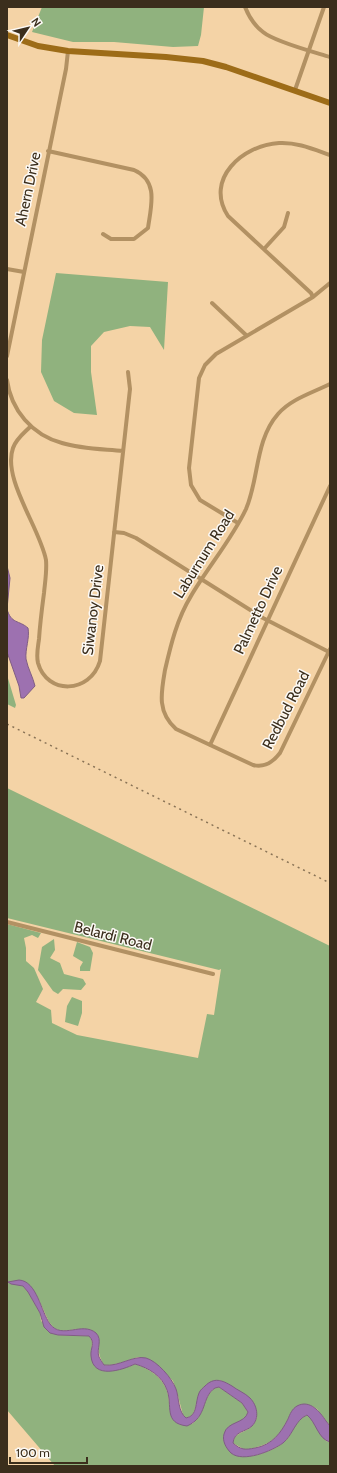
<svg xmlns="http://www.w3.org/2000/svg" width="337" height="1473" viewBox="0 0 337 1473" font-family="Cabin,sans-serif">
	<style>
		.green { fill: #90b27e }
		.water { fill: #9d71b0; stroke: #805d84 }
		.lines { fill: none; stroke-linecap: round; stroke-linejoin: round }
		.street { stroke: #b29163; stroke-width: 4 }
		.secondary { stroke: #9d6c18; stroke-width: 6 }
		.rail { stroke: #897356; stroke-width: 1.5; stroke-dasharray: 2 4; stroke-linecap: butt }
		.labels { text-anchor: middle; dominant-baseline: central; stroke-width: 3; stroke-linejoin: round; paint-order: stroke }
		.street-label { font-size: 15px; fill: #3b2e1c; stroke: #fcf9f5 }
	</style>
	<rect width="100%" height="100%" fill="#f4d3a6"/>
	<path class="green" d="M42,7H204L201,35L198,46L173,47L114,42H73L32,32Z
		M56,273L168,282L164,350L150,327L130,326L104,332L91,346V372L97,415L74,413L54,401L41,372L42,340Z
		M7,675L16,705L15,708L7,704Z
		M7,788L330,946V1426L317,1409L312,1406L292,1411C279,1438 274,1444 245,1450L233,1443C234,1432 246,1433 252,1426C255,1423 256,1420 257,1417L220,1380C214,1387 204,1393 198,1401C194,1407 196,1416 186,1418L183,1415L178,1396L173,1381L155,1363L138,1357L120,1363L110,1365H104C98,1355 98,1349 99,1338L81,1329L60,1331L54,1328L49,1322L39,1300L31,1287L17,1284L23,1286L28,1292L40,1313L41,1321L58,1335L89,1336C94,1341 91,1345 92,1351C93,1356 95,1362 96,1367H128L135,1364C154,1370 170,1383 169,1405L192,1424C205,1415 203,1396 215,1388L219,1387L242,1403L248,1412L247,1415L225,1443C235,1466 268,1454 283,1443C293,1436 294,1420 307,1415L312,1419L326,1441L330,1442V1466H55L7,1410V924L41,933L38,938L32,935L24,938L26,948V961L34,968L43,989L36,1002L51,1010L52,1023L77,1035L198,1058L207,1014L214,1015L221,969L219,970L7,918Z
		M54,939L55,950L50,958L60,963L64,974L83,979L86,984L81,990L63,989L58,994L53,991L38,970L42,947Z
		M77,942L90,947L93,953L90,971H80V967L83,962L73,956Z
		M72,997L82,1001V1013L78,1026L65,1022L67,1006Z"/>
	<path class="water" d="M7,566L10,578L7,609C11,624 19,620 28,628C30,638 25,649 26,659C28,669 33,677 35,686L24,698H21L19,686L7,652Z
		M19,1280C37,1281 41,1312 50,1324C62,1340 82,1321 96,1333C103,1340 96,1349 99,1357C100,1359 102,1362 104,1365C119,1367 133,1355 146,1358C157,1361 172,1378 176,1389C179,1397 178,1412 186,1418C198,1416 195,1402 199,1393C200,1390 203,1388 205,1386C214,1377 222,1380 232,1386C237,1390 245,1393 250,1398C257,1405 260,1418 252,1426C246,1432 234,1431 233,1443C241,1450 245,1450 255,1448C272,1445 281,1433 288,1419C290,1414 292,1409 297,1406C310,1399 320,1412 326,1421C327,1423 329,1424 330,1426C331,1430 330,1437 330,1442C318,1439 316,1422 307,1415C295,1420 293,1435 283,1443C272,1451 243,1463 231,1453C226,1448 222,1441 224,1434C227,1421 245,1424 248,1412L242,1403L219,1387L215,1388C201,1397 208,1417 187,1426C163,1423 173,1406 167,1390C162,1376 149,1368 135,1364C122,1370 93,1380 91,1356C90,1348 96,1343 89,1336L58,1335L50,1333L44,1327L40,1313L28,1292L23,1286L11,1284L8,1282Z"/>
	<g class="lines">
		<path class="street" d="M245,7C249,17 255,26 263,32C275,42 314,52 330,57
			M295,90L324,7
			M48,151L134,170C159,181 151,206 148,228L134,239H111L103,234
			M264,249L284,227L288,213
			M7,269L24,272
			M313,297L311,293L228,216C204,179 243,145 279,143C297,142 313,149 330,155
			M212,303L246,335
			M7,356L66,69L68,51
			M7,380C11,410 32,435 62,443C81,449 103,449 123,451
			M330,384C312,393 291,399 278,414C255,440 259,479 246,509C232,539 208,567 191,596C177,619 171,644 165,670C161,693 157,712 176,729L253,765C265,768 273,762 280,753L330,649
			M30,427C24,433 16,439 13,448C2,479 40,528 46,560C47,571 45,582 44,593C42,608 40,624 39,639C38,647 36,655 38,663C47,695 90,694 100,661L130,389L128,372
			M238,523L200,500L191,485L189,468L199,378L205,365L216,354L313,297L330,283
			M114,532L124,533L136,538L263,618L329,652
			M210,745L330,486
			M7,922L213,974"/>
		<path class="secondary" d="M7,35L38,46L68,51L166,57L203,61L226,67L330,103"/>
		<path class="rail" d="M7,724L330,883"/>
	</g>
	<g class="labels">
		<g class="street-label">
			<text transform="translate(28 189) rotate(-78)">Ahern Drive</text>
			<text transform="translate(204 554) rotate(-58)">Laburnum Road</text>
			<text transform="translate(93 610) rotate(-83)">Siwanoy Drive</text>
			<text transform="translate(258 610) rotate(-65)">Palmetto Drive</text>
			<text transform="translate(286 710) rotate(-63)">Redbud Road</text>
			<text transform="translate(113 936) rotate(14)">Belardi Road</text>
		</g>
	</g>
	<rect width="337" height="1473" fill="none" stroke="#3b2e1c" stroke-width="16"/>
	<g transform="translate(28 28) rotate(55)" stroke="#fcf9f5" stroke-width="3" paint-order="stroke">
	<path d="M0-3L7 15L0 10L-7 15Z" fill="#3b2e1c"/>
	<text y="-6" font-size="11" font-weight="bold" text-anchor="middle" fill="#3b2e1c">N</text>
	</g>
	<path d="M10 1457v6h77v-6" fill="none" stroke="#3b2e1c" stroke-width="2"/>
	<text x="16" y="1457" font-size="12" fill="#3b2e1c" stroke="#fcf9f5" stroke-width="3" paint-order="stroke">100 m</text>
</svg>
